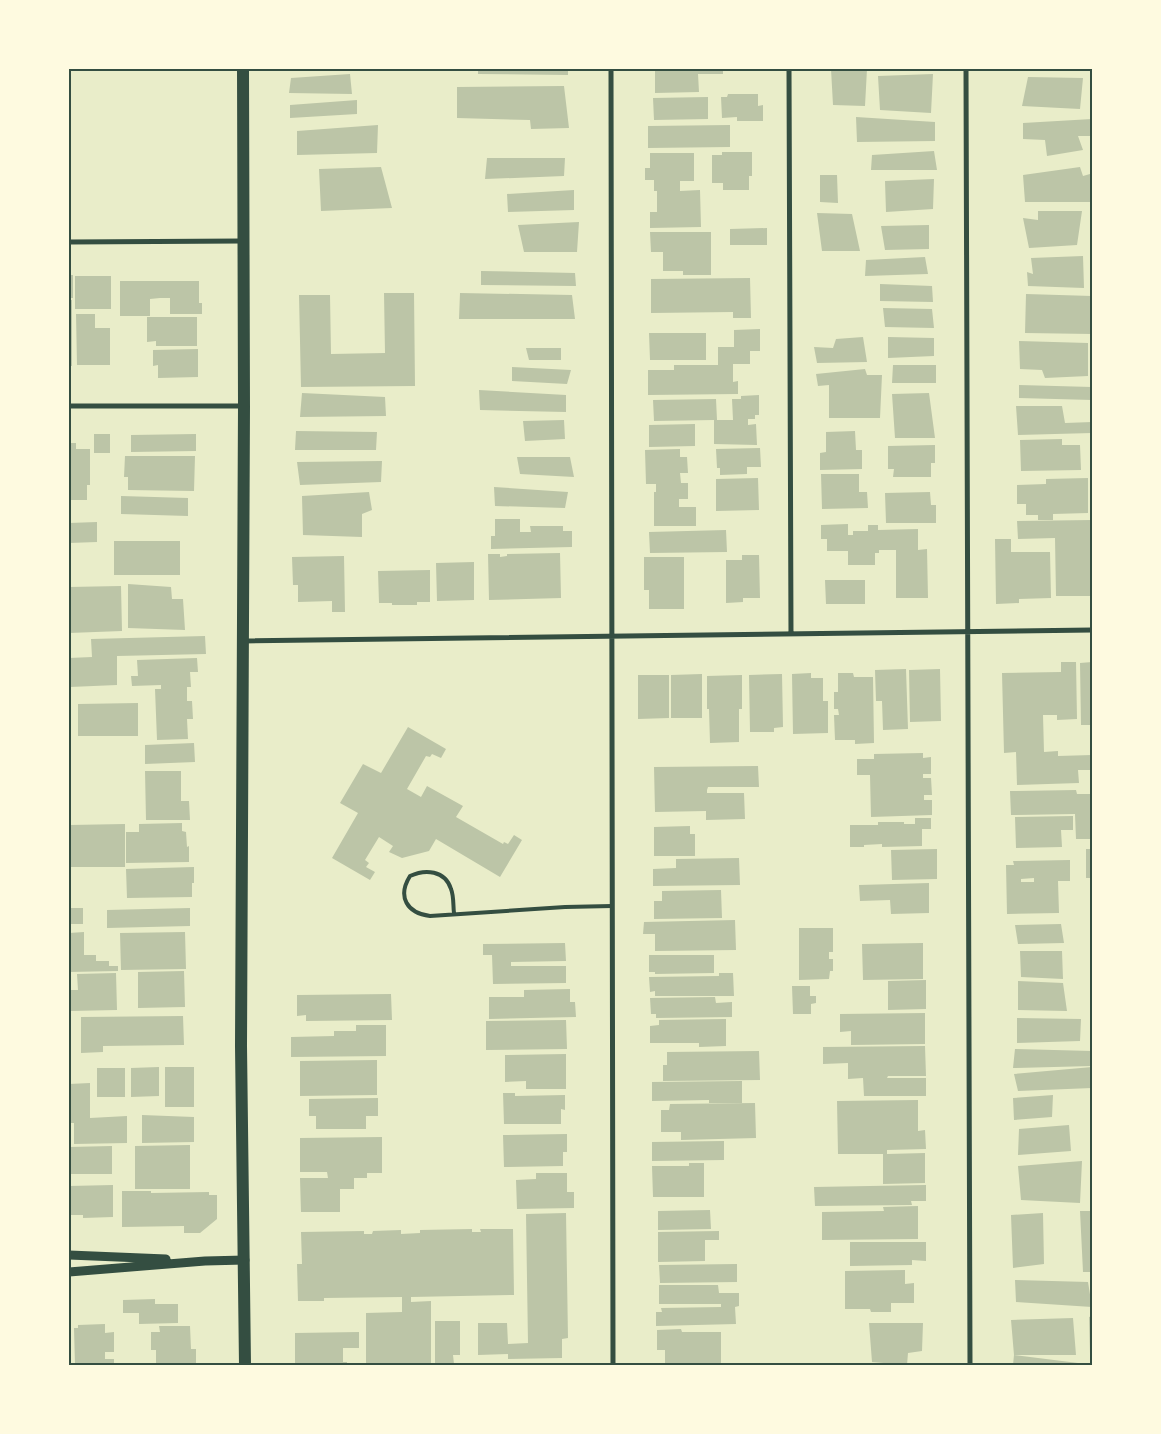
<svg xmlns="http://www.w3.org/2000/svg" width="1161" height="1434" viewBox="0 0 1161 1434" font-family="'Noto Serif',serif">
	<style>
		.building { fill: #bcc5a7; fill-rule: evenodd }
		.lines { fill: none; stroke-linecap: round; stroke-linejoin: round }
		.service { stroke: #344e41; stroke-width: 4 }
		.minor { stroke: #344e41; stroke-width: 5 }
		.tertiary { stroke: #344e41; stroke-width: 9 }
		.primary { stroke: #344e41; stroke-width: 12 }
		.neatline { fill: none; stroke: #344e41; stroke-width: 2 }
	</style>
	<rect width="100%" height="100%" fill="#e9edc9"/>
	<path class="building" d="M478,69H568V75L478,74Z
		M655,69H723V74H698L699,92L655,93Z
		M831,69H867L865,106L833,105Z
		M350,74L352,94L289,93L291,78Z
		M933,74L931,113L880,110L878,76Z
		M1028,77L1083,78L1080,109L1022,106Z
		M564,86L569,128L531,129L530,120L457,118V87Z
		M728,94H758V106L763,105V121H737V117L722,118L721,97H727Z
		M708,97V119L654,120L653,98Z
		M357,100V114L290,118V105Z
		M856,117L935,122V141L857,142Z
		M1092,119V136H1078L1083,150L1047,156L1045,140L1023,139V123Z
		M378,125L377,153L297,155V131Z
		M730,125V147L648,148V126Z
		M934,151L937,170H871L872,155Z
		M722,152H752V176H749V190H723V183H712V155H722Z
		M650,153H694V181H680V191L700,190L701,227L650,228V212H657V191H654V180H645V168H650Z
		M487,158H565L564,176L485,179Z
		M381,167L392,208L321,211L319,169Z
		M1080,167L1083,176L1090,174L1091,182H1092V202H1025L1023,175Z
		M820,175H837L838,203L820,202Z
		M934,179L933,209L886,212L885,181Z
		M574,190V210L508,212L507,194Z
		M1038,211H1082L1077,245L1029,248L1023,218L1038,220Z
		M817,213L852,214L860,251H822Z
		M579,222L577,252H524L518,225Z
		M929,225V249L885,250L881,226Z
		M767,228V245H730V229Z
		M650,232H711V275H683V271H663V252H651Z
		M1083,256L1084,288L1028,286L1027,272L1033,274L1031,258Z
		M925,257L928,274L865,276L866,260Z
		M481,271L575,273L576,286L481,285Z
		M69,275H73V298H69Z
		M75,276H111V309H75Z
		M750,278L751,318H733V312L651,313V279Z
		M120,281H199V303H202V314H170V298H160L150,299V316H120Z
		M880,284L932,286L933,302L880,301Z
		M384,293H414L415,386L301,387L299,295H330L331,354L385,353Z
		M460,293L572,295L575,319H459Z
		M1026,294L1092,296V334L1025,333Z
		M69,300H72V366H69Z
		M883,308L932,309L934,328L885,327Z
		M76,314H95V328H110V365H77Z
		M147,317H197V346H156V341L147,342Z
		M760,329V351H750V364H733V382L738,381V394L648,395V370H674V365H718V347H734V330Z
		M649,333H706V360H650Z
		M863,337L867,362L817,363L814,347L833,348L836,339Z
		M888,337L934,338V356L888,358Z
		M1019,341L1088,343V376L1045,378L1042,370L1020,369Z
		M526,348H561V360H529Z
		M198,349V377L158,378V365L153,366V350Z
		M893,365H936V383H892Z
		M512,367L571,370L567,384L512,381Z
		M865,369L867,375H882L880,418H829V385L818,386L816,374Z
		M1019,385L1092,387V400L1019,398Z
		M479,390L566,395V412L480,410Z
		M302,393L385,397L386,416L300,417Z
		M929,393L935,438H895L892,394Z
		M759,395V415H755V419H748V425L756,424L757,445L714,444V420L654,421L653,400L716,399L717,420H733L732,399H741V396Z
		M1016,406H1062L1065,423L1092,422V433L1018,435Z
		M564,420L565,439L525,441L523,421Z
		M695,424V446L649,447V425Z
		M296,431L377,432L376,450H295Z
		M855,431L856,450H862V469L820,470V453L826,452V432Z
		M94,434H110V453H94Z
		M196,434V451L131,452V435Z
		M1062,439V445H1080L1081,470L1021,471L1020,440Z
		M69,443H76V449H90V485H87V500H69Z
		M935,445V463H931V477H893L894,469H888V446Z
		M760,448L761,467H747V474L720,475V468H717L716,449Z
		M680,449V457H687L688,473H680L681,483H688V499H679V507H696V526H654V492H656V484H646L645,450Z
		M125,456H195L194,491L128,490V477H124Z
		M517,457H570L574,477L520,474Z
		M382,461L381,482L300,485L297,462Z
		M821,474H859V492H867L868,508L822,509Z
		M758,478L759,510L716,511V479Z
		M1088,478V513L1053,514V520H1038V515H1026V504H1017V485L1046,484V479Z
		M494,487L568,492L565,508L495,506Z
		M369,492L372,510L362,514V537L303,535L302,496Z
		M930,492L931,505H936V523H886L885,493Z
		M121,496L188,498V516L121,514Z
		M495,519H520V532H531L530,526H563V531H572V547L491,549V536H495Z
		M1092,520V596H1056L1055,538L1018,539L1017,521Z
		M97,522V542L69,543V523Z
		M848,524V535H853V531H868V525H878V530L918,529V550L927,549L928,598H896V550H879V553H875V565H848V551H827V539H821V525Z
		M726,530L727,552L650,553L649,532Z
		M995,539H1011V552H1050L1051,598L1019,599V603L996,604Z
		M114,541H180V575H114Z
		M560,553L561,598L489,600L488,554H500V557L507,556V554Z
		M742,555H759L760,598H743V602L726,603V560H742Z
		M344,556L345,612H332V601L298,602V585H293L292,557Z
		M644,557H684V609H649V590H644Z
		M474,562V600L437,601L436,563Z
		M430,570V602H417V605H392V603H379L378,571Z
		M825,580H865V604H826Z
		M128,584L171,587L172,599H183L185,630L128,628Z
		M121,586L122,631L69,633V587Z
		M205,636L206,654L117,656V685L70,687L69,658L92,657L91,639Z
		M197,658L198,672H190L191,687H187V701H192L193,719H187L188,739L157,740L155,689H161V685L132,686L131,676H138L137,660Z
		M1061,662H1076L1077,719L1057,720V715H1043L1044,752L1058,751V756L1092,755V770H1078L1079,783L1017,785L1016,752L1004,753L1002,673L1061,672Z
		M1092,662V725H1081L1080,663Z
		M906,669L908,729L883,730L882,701H876L875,670Z
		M940,669L941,721L910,722L909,670Z
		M811,673V678H823V701H828V733L793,734L792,674Z
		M838,673H853L854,677H873L874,743L855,744V740H835L834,715H839L838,709H834V692H838Z
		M702,674V718H671V675Z
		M782,674L783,727L774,728V732H750L749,675Z
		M638,675H669V718L638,719Z
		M742,675V709H739V742L710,743L709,709H707V676Z
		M138,703V736H78V704Z
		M408,727L446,749L441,758L432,754L430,757L426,756L407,789L421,797L427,786L463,806L456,817L503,844L504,842L508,844L514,835L522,840L500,877L436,839L429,851L402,858L389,852L393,846L379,837L365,860L369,863L366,867L375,872L370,880L332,858L358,813L340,803L363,764L381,773Z
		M194,743L195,762L145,764V745Z
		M923,753V758L931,757V774H923V778H931L932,795H924V800H932V815L871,817L870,775H857V759H874V754Z
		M758,766L759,787H708L707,790V793H744L745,819L706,820V811L655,812L654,767Z
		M145,771H181V801H189L190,820H146Z
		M1076,790L1077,794H1092V839H1076L1075,814L1011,815L1010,791Z
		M1073,816V830H1061L1062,847L1016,848L1015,817Z
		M915,818H931V829H922V846L882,847V844L864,845V847H850V825H878V822H904V824H915Z
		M182,823V831L186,832L187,847L189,846V862L126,863V832H139V824Z
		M125,824V867H69L70,825Z
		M690,826V834H695V856H654V827Z
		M937,849V879L892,880L891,850Z
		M1086,849H1092V878H1086Z
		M739,858L740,885L653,886V869L676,868V859Z
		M1070,860V881H1058L1059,913L1007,914L1006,865H1014L1013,861ZM1034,878V882H1021V879Z
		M194,867V883H192V897L127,898L126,869Z
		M929,883V913L891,914L890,900L860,901L859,885Z
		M721,890L722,918L654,919V901H662V891Z
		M69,908H83V924H69Z
		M190,908V926L107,928V910Z
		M735,920L736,950L655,951V934H643L644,922Z
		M1061,924L1064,943L1018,944L1015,925Z
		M799,928H833V952H829V959H833V971H830L829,979L799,980Z
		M84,932V955H96V961H109V966H118V971L69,972V933Z
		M185,932L186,969L121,970L120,933Z
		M565,943L566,961L511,962V966H566V983L493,984L492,955H483V944Z
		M923,943V979L863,980L862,944Z
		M1020,951H1062L1063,979L1021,977Z
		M649,955H714V973L655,974V972H649Z
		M184,971L185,1007L138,1008V972Z
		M116,973L117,1010L70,1011V990H78L77,974Z
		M719,973H733L734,996H655V991L650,992L649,977L719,976Z
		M926,980V1009L888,1010V981Z
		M1018,981L1063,983L1067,1011L1018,1010Z
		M792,986H810V996H816V1003L811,1004V1014H793Z
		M570,989V1002H575L576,1017L489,1019V997H524V990Z
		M391,994L392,1020L306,1021V1015L297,1016V995Z
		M715,997L716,1003L732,1002V1017L656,1018V1014H651L650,998Z
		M925,1013V1044L851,1045V1031L840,1032V1014Z
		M183,1016L184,1045L103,1046V1052L81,1053V1017Z
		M1017,1018L1081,1019L1080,1041L1017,1043Z
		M726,1019V1046L699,1047V1043H650V1026L659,1025V1020Z
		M566,1020L567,1049L486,1050V1021Z
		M356,1025H386V1056L291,1057V1037L334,1036V1031H356Z
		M925,1046L926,1076H888L887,1078H926V1096H864L863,1078L848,1079V1063L823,1064V1047Z
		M1015,1049L1092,1051V1066L1013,1068Z
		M759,1051L760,1080L663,1081V1065H667V1052Z
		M566,1054V1089H526V1081L505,1082V1055Z
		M377,1060V1095L300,1096V1061Z
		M159,1067V1096L131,1097V1068Z
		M165,1067H194V1107H165Z
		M1092,1067V1088L1018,1091L1014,1074Z
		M97,1068H125V1097H97Z
		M742,1081V1103H709V1100L652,1101V1082Z
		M90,1083V1118L127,1116V1143L74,1144V1123H69V1084Z
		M503,1093H515V1096L565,1095V1110L561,1109V1124H504Z
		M1053,1095L1052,1117L1014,1120L1013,1098Z
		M378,1098V1116H366V1129H316V1116H309V1099Z
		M918,1100V1131L925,1130L926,1149L887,1150V1154L925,1153V1183L883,1184V1154H838L837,1101Z
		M755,1103L756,1138L681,1140V1132H661V1110H669L670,1104Z
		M142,1115L194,1117V1142L142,1143Z
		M1069,1125L1071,1151L1018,1155L1019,1129Z
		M567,1134V1152H563V1166L504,1167L503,1135Z
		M382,1137V1173H367V1178H354V1189H340V1212H301L300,1178H328L327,1172H300V1138Z
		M724,1141V1160L652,1161V1142Z
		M190,1145V1189H135V1146Z
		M112,1146V1174H69V1147Z
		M1082,1161L1080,1203L1021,1200L1018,1166Z
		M689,1163H704V1197H653L652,1166H689Z
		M536,1173H567V1192H574V1208L517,1209L516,1180L536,1179Z
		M113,1185V1217L83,1218V1215H69V1186Z
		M926,1185V1201H911L912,1205L815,1206L814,1187Z
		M122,1191H151V1193L209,1192V1195H217V1219L200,1233H184V1226L122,1227Z
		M918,1206V1239L822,1240V1212L884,1211L883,1207Z
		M710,1210L711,1229L658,1230V1211Z
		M1080,1211H1092V1272H1083Z
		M566,1213L568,1338L562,1339V1358L508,1359V1354L478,1355V1323H507L508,1344L528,1343L526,1214Z
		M1043,1213L1044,1264L1013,1268L1011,1215Z
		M472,1229V1232H481L480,1229H513L514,1295L411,1297V1302L431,1301V1365H366V1313L402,1312V1297L324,1298V1301H298L297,1264H302L301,1232L364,1231V1234H372L373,1231L401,1230V1234L420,1233V1230Z
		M719,1231V1240H705V1261L658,1262V1232Z
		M850,1242H926V1261L912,1260V1265L850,1266Z
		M737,1264V1282L660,1283L659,1265Z
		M905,1270V1284L914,1283V1303H891V1312H871L870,1309H845V1271Z
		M1015,1280L1088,1282L1092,1307L1016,1302Z
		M659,1285H718L719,1293H739V1306L735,1307L736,1324L656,1326V1312H662L661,1308L721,1307V1304H659Z
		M155,1299V1304H178V1323L139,1324V1313H123V1300Z
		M1092,1316V1354H1090L1089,1317Z
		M1073,1318L1076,1355H1014L1011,1320Z
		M435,1321H460V1355H453L454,1364H435Z
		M869,1323H923L922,1351L908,1353L907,1365L872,1362Z
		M105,1324V1333L114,1332V1352H105V1359H114V1365H75L74,1328H78V1325Z
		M159,1326H190L191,1349H196V1365H156V1350H151V1332H160Z
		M681,1329L682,1332H721V1365H665V1350H657V1330Z
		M359,1332V1348H343V1362H347V1365H295V1333Z
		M1014,1355L1086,1364V1365H1013Z"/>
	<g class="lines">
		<path class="service" d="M454,913C453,906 454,896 451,889C445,870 425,869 410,876C397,897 407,913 430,916L565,907L612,906"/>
		<path class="minor" d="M611,69L613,1365
			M789,69L791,634
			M966,69L970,1365
			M69,242L242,241
			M69,406H243
			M243,641L1092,630"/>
		<path class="tertiary" d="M69,1255L166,1259
			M69,1272L205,1261L245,1260"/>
		<path class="primary" d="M243,69L244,406L241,1046L245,1365"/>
	</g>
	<rect width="1161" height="1434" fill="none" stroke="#fefae0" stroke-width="140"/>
	<rect x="70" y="70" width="1021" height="1294" class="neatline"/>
</svg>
